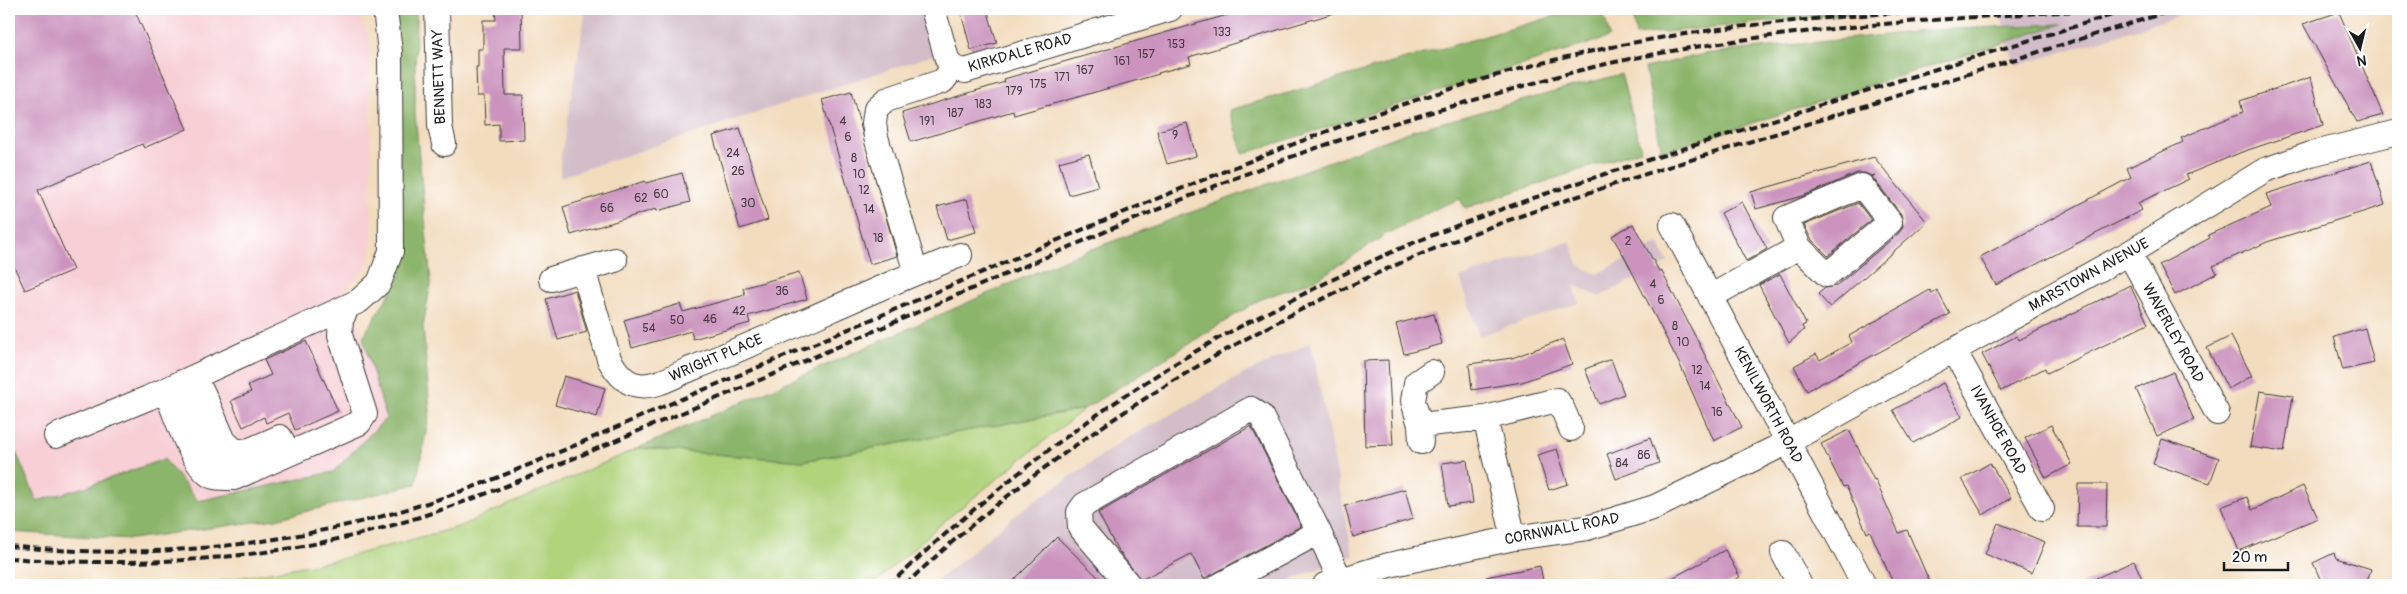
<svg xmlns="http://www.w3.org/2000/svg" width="2407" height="594" viewBox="0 0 2407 594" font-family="Pangolin,sans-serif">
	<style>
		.built { fill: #f7cfd5 }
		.industrial { fill: #d2bdc8 }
		.green { fill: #b0d37c; stroke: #66784c }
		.forest { fill: #8cb56c; stroke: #546844 }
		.building { fill: #cb93be }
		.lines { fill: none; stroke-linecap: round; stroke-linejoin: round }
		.minor-casing { stroke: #3c3934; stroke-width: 26 }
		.minor { stroke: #fff; stroke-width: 24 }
		.rail { stroke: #1c1c1c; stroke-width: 4; stroke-dasharray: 8 4; stroke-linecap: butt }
		.labels { text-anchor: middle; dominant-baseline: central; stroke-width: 4; stroke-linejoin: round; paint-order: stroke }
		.number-label { font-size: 12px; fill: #483a44 }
		.street-label { font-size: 15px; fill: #1c1c1c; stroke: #fff }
	</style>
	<rect width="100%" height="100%" fill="#fff"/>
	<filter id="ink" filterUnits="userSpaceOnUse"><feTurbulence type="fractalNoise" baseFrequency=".02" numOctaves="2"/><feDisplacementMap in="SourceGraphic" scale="10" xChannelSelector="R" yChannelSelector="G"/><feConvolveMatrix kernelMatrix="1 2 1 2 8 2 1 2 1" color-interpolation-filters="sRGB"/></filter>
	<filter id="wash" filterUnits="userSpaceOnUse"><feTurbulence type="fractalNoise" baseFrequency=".0096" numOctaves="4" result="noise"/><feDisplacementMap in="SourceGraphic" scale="20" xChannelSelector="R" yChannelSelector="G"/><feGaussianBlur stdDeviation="1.12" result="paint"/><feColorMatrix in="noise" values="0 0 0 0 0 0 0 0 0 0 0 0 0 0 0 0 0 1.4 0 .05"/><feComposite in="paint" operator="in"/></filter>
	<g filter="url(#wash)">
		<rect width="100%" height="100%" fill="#f2dcbe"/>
		<path class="built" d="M9,9H357L369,38L370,65L372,240L369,258L363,271L346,289L363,337L386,418L333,472L198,501L85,487L37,501L9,441Z"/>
		<path class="industrial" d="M586,9H923L936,54L560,177V162Z
			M2002,9H2200L2017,66L2006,42L2058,25L2003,27Z
			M1570,241L1578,265L1597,274L1658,243L1668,262L1599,297L1574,285L1579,303L1479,336L1460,278Z
			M1311,342L1353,556L1305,574L1281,585H932L1019,512L1126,439L1244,374Z"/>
		<path class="green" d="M1084,409L948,518L872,585H200L336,560L458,527L638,448L803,461Z"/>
		<path class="forest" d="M396,9H416L415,113L431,283L423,326L430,411L416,484L276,519L131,539L9,532V436L37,501L85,487L164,459L198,501L333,472L386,418L363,337L401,275L400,142Z
			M1579,9H1599L1605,19L1610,37L1243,154L1229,110Z
			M1631,9H1895L1636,35Z
			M2061,24L2006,42L1662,152L1645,68L1704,54L1932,30Z
			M1621,74L1641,150L1465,208L1460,199L1442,206L1388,233L1319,278L1259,300L1084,409L803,461L638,448L1073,256L1414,130Z"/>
		<g id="blocks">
			<path class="building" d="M9,9H134L187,129L144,148L142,144L38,190L73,270L25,290L9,256Z
				M495,9H521L522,48H504L505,95H523L524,140L499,141V124L485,125L484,96H477L476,67H478V49H483V20H496Z
				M960,9H987L997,43L971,50Z
				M1248,9H1334V13L1189,57L1191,64L1158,73L1159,74L1014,115L1013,111L911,142L902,113L1005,82L1004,79Z
				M2339,12L2383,115L2357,122L2303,24Z
				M2311,77L2323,125L2242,152L2186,175L2189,179L2138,203L2142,210L1996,285L1980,257L2131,177L2127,168L2183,142L2181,138L2243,112L2240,101Z
				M851,92L897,256L870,264L822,100Z
				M1187,123L1196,156L1167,164L1157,131Z
				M740,128L768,220L740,229L713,136Z
				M1089,154L1098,187L1069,195L1059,162Z
				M1874,157L1927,222L1830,307L1818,294L1825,288L1836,286L1899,233L1903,226L1901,214L1872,177L1875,175L1871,176L1865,173H1857L1803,196L1756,209L1751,192Z
				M2371,161L2385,205L2267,242L2213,266L2217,273L2175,295L2159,265L2210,238L2208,235L2271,207L2266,194Z
				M682,173L690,202L657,211L656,209L571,235L563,207L645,181L646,183Z
				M967,199L976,232L947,240L937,207Z
				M1742,202L1767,249L1746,261L1721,213Z
				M1858,203L1871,220L1828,256L1811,239L1804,225Z
				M1633,224L1659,271L1661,270L1742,427L1714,441L1681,367L1624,256L1612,236Z
				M799,272L807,299L748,316L750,323L693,339L691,331L632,348L624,320L680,304L683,312L745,295L743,288Z
				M1780,274L1806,324L1802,326L1804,330L1789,343L1759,285Z
				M2130,285L2148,324L2047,373L2045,368L2001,391L1982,354L2017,336L2019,340Z
				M575,290L587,332L558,340L546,299Z
				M1930,290L1932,293L1937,290L1950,314L1807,391L1794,366L1816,354L1820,360L1852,342L1849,336Z
				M1434,314L1442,344L1404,354L1396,324Z
				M2365,328L2374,363L2343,370L2334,337Z
				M2231,336L2252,376L2228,389L2207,348Z
				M1563,339L1572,364L1522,382L1472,390L1469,364L1512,358Z
				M306,341L338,411L295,430L288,413L266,423L264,417L243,427L231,401L251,392L248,385L271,375L264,360Z
				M1611,359L1624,394L1599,404L1585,369Z
				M1388,360L1393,445L1365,446L1363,361Z
				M2173,372L2194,420L2157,436L2136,389Z
				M564,376L605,388L597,417L555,405Z
				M1943,383L1962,417L1913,443L1893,410Z
				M2260,391L2293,396L2284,452L2250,447Z
				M2051,425L2072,464L2046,478L2025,438Z
				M1251,426L1301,526L1204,579L1191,554L1141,580L1117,549L1098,513Z
				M1849,430L1874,480L1875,479L1899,533L1907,530L1931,585H1894L1870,531L1867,533L1846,486L1843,487L1821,444Z
				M1650,438L1659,463L1616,479L1607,454Z
				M2162,439L2219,458L2210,483L2153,464Z
				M1557,449L1568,484L1549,490L1537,455Z
				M1467,460L1473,503L1448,506L1442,463Z
				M1990,463L2011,498L1983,515L1962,479Z
				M2078,484H2107L2106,527H2077Z
				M2303,486L2318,518L2239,551L2221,507L2247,497L2252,510Z
				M1405,489L1413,519L1353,537L1345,506Z
				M1998,523L2045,542L2032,573L1985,554Z
				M1057,537L1106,585H1009Z
				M1725,550L1740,577L1724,585H1659Z
				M2334,553L2336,558L2371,569L2366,585H2323L2313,563Z
				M2134,561L2145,585H2081Z
				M1540,566L1544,585H1487L1486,577Z"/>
		</g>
	</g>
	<g filter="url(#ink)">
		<use href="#blocks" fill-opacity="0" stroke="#3c3934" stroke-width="1"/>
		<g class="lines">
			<g class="minor-casing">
				<path id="minor" d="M437,9L440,126L444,144
					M933,9L947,59L953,68
					M1672,225L1864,585
					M2129,253L2217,413
					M583,269L609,359C615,370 625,384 639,385C656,388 677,374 693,368C768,339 841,304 916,273L876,137L874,123L876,109L886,100L943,81L953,68L965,71L1170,9
					M916,273L960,255
					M551,279L615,260
					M1710,297L1799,247L1786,218L1862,186L1890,222L1827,275L1799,247
					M1954,350L2042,509
					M182,382C195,413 204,446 232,466L256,458
					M165,390C176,414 188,457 208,474C214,479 226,478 234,478L359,423L365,414L340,335L341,320L348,306
					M203,393L224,441L236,452L250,450L280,437L285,446
					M1485,418L1557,400L1563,410L1571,429
					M1420,425L1485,418L1514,538
					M56,436L148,398L359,301L379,283L391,251L390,52L385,9
					M1421,442L1420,425L1413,401L1416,383L1432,372
					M1783,553L1800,585
					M1129,585L1080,527L1079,512L1084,505L1251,409L1261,416L1319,532L1340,580
					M1220,585L1319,532
					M1325,585L1389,565L1514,538L1587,528L1655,507L1788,442L1954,350L2129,253L2265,170L2311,154L2398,132"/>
			</g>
			<use href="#minor" class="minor"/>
			<path class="rail" d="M9,546C157,562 310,544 451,495C541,463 627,421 715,385C920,301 1121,209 1328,131C1419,97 1518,66 1612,47C1722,24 1835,17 1947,9
				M9,558C127,567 245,562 360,534C460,509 555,466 650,426C782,372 914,313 1046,257C1130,221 1215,184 1302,153C1364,131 1428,113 1492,95C1534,83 1577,70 1620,61C1783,27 1948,18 2114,9
				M889,585C993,487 1120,389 1247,323C1305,293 1363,263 1423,239C1520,200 1621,169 1720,137C1857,93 1994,51 2132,9
				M905,585C1052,445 1237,331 1424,253C1498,222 1575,197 1652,172L2177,9"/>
		</g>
	</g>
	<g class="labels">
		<g class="number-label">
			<text x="1222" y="32">133</text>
			<text x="1176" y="44">153</text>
			<text x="1146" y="54">157</text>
			<text x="1122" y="61">161</text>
			<text x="1085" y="70">167</text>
			<text x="1062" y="77">171</text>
			<text x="1038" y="84">175</text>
			<text x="1014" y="91">179</text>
			<text x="983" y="104">183</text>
			<text x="955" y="113">187</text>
			<text x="843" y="121">4</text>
			<text x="927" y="121">191</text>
			<text x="1175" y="135">9</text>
			<text x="848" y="137">6</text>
			<text x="733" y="153">24</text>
			<text x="854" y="158">8</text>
			<text x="738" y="171">26</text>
			<text x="859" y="174">10</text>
			<text x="864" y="190">12</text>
			<text x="661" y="194">60</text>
			<text x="641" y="198">62</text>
			<text x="748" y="203">30</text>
			<text x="607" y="208">66</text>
			<text x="869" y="209">14</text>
			<text x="878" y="238">18</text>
			<text x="1628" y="241">2</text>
			<text x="1653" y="284">4</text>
			<text x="782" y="291">36</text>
			<text x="1661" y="300">6</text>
			<text x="739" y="311">42</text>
			<text x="710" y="319">46</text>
			<text x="677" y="320">50</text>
			<text x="1675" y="326">8</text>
			<text x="649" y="328">54</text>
			<text x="1683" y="342">10</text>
			<text x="1697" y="370">12</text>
			<text x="1705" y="386">14</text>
			<text x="1717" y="412">16</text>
			<text x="1644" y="455">86</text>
			<text x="1622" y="463">84</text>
		</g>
		<g class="street-label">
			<text transform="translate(1020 53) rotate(-16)">KIRKDALE ROAD</text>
			<text transform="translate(439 77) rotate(-92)">BENNETT WAY</text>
			<text transform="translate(2089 275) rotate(-29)">MARSTOWN AVENUE</text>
			<text transform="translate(2173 333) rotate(61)">WAVERLEY ROAD</text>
			<text transform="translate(716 358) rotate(-23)">WRIGHT PLACE</text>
			<text transform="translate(1768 405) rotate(62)">KENILWORTH ROAD</text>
			<text transform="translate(1998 430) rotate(61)">IVANHOE ROAD</text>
			<text transform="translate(1562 529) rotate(-11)">CORNWALL ROAD</text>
		</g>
	</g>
	<rect width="2407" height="594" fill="none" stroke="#fff" stroke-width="30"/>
	<g transform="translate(2360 48) rotate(172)" stroke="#ffffff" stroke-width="4" paint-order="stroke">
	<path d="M0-4L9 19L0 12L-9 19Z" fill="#1c1c1c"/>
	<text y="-8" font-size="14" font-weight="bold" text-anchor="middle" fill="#1c1c1c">N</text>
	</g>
	<path d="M2224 562v8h64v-8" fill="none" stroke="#1c1c1c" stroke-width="2.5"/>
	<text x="2232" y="562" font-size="15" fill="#1c1c1c" stroke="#ffffff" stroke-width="4" paint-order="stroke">20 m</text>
</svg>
